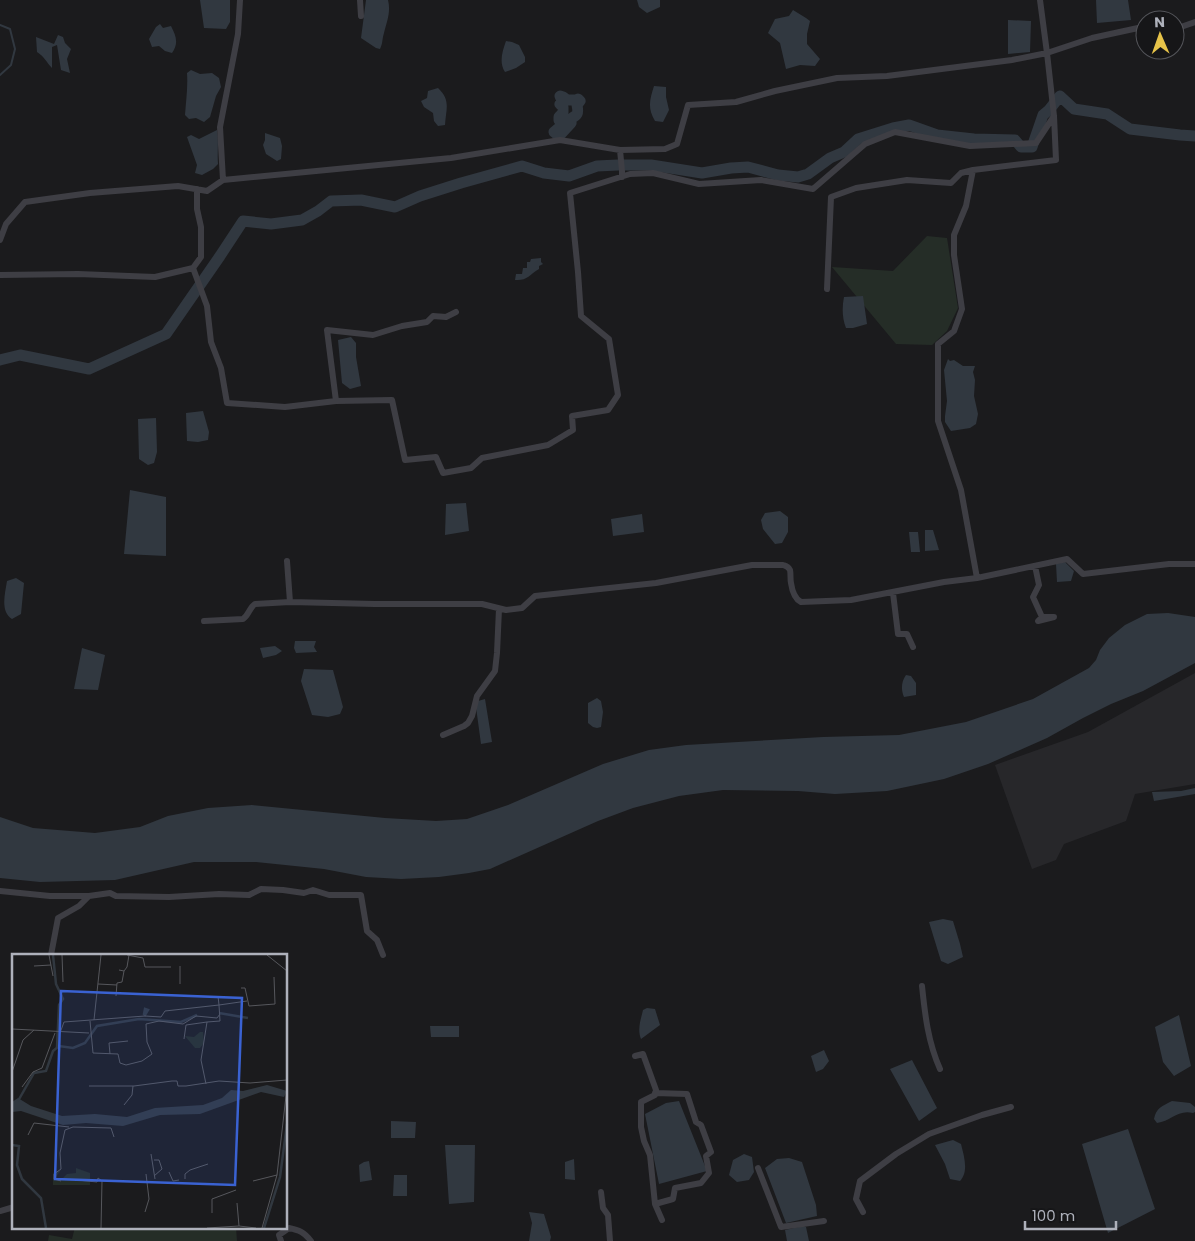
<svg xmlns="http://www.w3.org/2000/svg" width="1195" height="1241" viewBox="0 0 1195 1241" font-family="Poppins,sans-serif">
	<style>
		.built { fill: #27272a }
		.green { fill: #252d27 }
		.water { fill: #313840 }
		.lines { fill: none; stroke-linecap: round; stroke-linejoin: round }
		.stream { stroke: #313840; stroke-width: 2 }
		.river { stroke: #313840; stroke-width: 11 }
		.minor { stroke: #3e3e44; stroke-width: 6 }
		.inset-river { fill: none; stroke: #313840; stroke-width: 2.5 }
		.inset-road { fill: none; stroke: #56575c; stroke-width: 1 }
		.view { fill: #3a62d2; fill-opacity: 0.15; stroke: #3a62d2; stroke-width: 2.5 }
		.inset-edge { fill: none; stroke: #aeb1bb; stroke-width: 2.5 }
	</style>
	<rect width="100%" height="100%" fill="#1b1b1d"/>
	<path class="built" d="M1195,673V784L1135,794L1126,821L1064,844L1056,860L1032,869L995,765L1088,732Z"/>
	<path class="green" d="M927,236L947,238L958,308L947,331L932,345L896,344L832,267L893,271Z
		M75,1227H236L237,1241H48L49,1235L72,1239Z"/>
	<path class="water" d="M200,0H230V22L226,29L204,28Z
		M366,0H388C391,12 387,21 384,33C382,39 383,43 380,49L376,48L361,38Z
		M637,0H660V7L647,13L639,7Z
		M1096,0H1128L1131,20L1097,23Z
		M793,10L806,18L810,21L807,34V44L820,59L815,66L800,65L786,69L780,43L768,33L775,19L789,16Z
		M1008,20L1031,21L1030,52L1008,54Z
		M160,24L163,28L171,26C176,36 179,43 172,53L165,51L159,46L152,47L149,39L156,27Z
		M58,35L63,37L65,43L71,49L67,59L70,73L61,70L57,45L52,47V68C46,62 45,57 37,52L36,37L54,44Z
		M506,41L512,42L519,45L525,57V62L516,68L505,72C499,63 502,52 506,41Z
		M191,70L200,74L212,73L219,78L221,87L216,96L210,117L204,122L196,118L189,119L185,115C186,101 188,87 187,73Z
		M654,86L666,87V97L669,110L663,122L655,121C647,108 650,99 654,86Z
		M438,88C451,100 446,109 445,125L438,126L434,121L433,113L424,107L421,101L427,98L428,91Z
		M217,130C219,141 217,152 218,164L213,169L202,175L195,173L197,165L187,137L191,135L199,139Z
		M265,133L280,138L282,146L281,159L277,161L266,154L263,145L265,140Z
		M541,258V262L543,264L539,266V269C529,275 527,281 515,280L516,274H522L523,268H527V262H530L531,259Z
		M863,296L867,324L853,328H846C842,318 842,307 844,297Z
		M351,337L356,343V357L361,386L350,389L342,383L338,340Z
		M948,359L950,361L954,360L963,366H975L973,372L975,380L974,396L978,414L976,424L970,428L951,431L945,422V416L947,401L944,370Z
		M203,411L209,432L208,440L198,442L187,441L186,413Z
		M156,418L157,452L154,463L148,465L139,459L138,419Z
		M130,490L166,497V556L124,554Z
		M466,503L469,531L445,535L446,504Z
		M780,511L788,517V532L782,543L775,544L763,529L761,520L765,513Z
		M642,514L644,532L613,536L611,519Z
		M925,530H933L939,550L925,551Z
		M909,532H918L920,552H911Z
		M1065,562L1074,571L1071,581L1057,582L1056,564Z
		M16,578L24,583L21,614L12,619C0,611 5,594 7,581Z
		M1168,613L1195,617V663L1143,691L1111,704L1083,718L1047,738L988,764L944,779L887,791L835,794L798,791L723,790L679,796L633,808L598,821L490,869L469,873L439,877L401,879L366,877L324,869L256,862H194L115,880L40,882L0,878V817L33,828L95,833L140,827L168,816L208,808L252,805L385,818L436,821L467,819L508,805L603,764L649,750L686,745L823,737L899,735L966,722L1033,699L1089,668L1096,660L1100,650L1109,638L1125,625L1147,614Z
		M295,641H316L314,647L317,652L296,653L294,648Z
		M275,646L282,651L276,655L263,658L260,648Z
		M82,648L105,655L98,690L74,689Z
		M304,669L333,670L343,707L340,714L328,717L312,715L301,681Z
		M906,675L911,676L916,683V695L904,697C901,690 901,682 906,675Z
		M597,698L601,701L603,712L601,727L597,728L593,727L588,723V703Z
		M485,699L492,742L481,744L476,707L478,701Z
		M1195,788V794L1154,801L1152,792L1181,791Z
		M943,919L953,921L960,944L963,957L948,964L941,961L929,922Z
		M647,1008L655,1009L660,1025L641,1039C637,1029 641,1019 643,1010Z
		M1179,1015L1191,1066L1174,1076L1163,1062L1155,1027Z
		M430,1026H459V1037H431Z
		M824,1050L829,1061L823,1069L816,1072L811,1056Z
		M912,1060L937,1108L919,1121L890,1069Z
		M679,1101L707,1171L659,1184L645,1114L666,1103Z
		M1172,1101L1190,1103L1195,1107V1112L1193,1113C1178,1109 1171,1121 1157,1123L1154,1119C1156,1108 1162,1106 1172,1101Z
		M391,1121L416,1122L415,1138H391Z
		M1128,1129L1155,1209L1108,1233L1082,1144Z
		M953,1140L961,1144C964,1156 969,1172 960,1181L950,1179L945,1164L935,1145Z
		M445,1145H475L474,1202L449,1204Z
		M744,1154L752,1157L754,1172L749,1180L737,1182L729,1175L733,1160Z
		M789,1158L802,1162L816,1205L817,1216L786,1223L765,1168L777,1159Z
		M574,1159L575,1180L565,1179V1162Z
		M369,1161L372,1180L360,1182L359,1165L364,1162Z
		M394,1175H407V1196H393Z
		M529,1212L544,1214L551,1237L550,1241H529L532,1223Z
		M803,1226L806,1227L809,1241H787L785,1230Z"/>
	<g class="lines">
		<path class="stream" d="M0,25L10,29L15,49L11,65L0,75"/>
		<path class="river" d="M560,96L563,97L567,100H577L578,99L580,101L577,105C579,115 577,115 569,120L571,123L559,136L554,132L560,127L561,121L559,120V117L563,113V107L560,104L562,101Z
			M0,360L20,355L89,369L166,334L220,256L243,221L271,224L302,220L318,211L331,201L361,200L395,207L420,196L461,183L522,166L544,173L569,176L597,166L618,165H651L702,173L731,168L748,167L778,175L798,177L808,174L830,158L844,152L858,139L893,128L909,125L937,135L974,139L1015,140L1021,147H1032L1043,115L1049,110L1060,96L1074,109L1107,114L1130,129L1180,135L1195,136"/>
		<path class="minor" d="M360,0L361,16
			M1175,29L1195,22
			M620,150L622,171V177
			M223,180L220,127L238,34L240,0
			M197,189V209L201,227V257L193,268L207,306L211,342L221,368L227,403L285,407L336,401L392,400L405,460L436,457L443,473L471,468L482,458L548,445L573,430L572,416L608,410L618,395L609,339L581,316L578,272L570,193L630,174L653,173L699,184L761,180L813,189L865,144L895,132L970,146L1036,143L1054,116
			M0,240L6,224L25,202L90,193L178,186L207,191L223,180L451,158L560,140L620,150L665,149L677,144L688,105L736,102L775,91L837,78L887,76L1012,60L1047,53L1040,0
			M0,275L78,274L155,277L193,268
			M827,289L831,197L856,188L907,180L951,183L961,173L973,170
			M336,401L327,330L373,335L402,326L427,322L433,316L446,317L456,312
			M287,561L290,602
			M1035,566L1039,585L1033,597L1042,617H1054L1038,621L1042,617
			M977,578L961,490L938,421V344L954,331L962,309L954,255V235L966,206L973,170L1056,160L1054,116L1047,53L1092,38L1138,28H1145
			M893,593L898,634H907L913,647
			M204,621L243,619C249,615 249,608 255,604L290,602L375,604H482L506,610L522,608L535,596L656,583L752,565H783C786,566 788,566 790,570C791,574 790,579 791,583C792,590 795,599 801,602L851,600L944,582L977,578L1067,559L1083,574L1169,564H1195
			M443,735L464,726L468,723L472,716L477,696L495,671L497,653L499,609
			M0,891L50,896H89
			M51,955L58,918L79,906L89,896L110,893L116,896L169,897L219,894L249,895L261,889L283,890L304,893L313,890L329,895H361L367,931L377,940L383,955
			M922,986C925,1015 928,1042 940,1069
			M635,1056L643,1054L656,1090L655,1095L641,1102V1127L644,1141L650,1155L655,1204L662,1220
			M758,1168L781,1227L824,1221
			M601,1192L603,1208L608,1215L610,1241
			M655,1204L673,1199L675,1188L701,1183L709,1173L706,1156L711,1152L701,1125L696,1122L687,1094L655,1093
			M0,1211L14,1207
			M863,1212L856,1199L860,1181L896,1154L929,1134L982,1115L1011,1107
			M281,1241L279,1235L289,1228C299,1230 304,1232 311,1241"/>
	</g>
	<g transform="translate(12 954)">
		<rect width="275" height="275" fill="#1b1b1d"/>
		<path d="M188,78H191L192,89L188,94H183L173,82L182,83ZM64,214L78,219V231H41V219L49,216L43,224L49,226L55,220L64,219Z" fill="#252d27"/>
		<path d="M255,131L275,137L272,143L249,138L188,160L148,161L111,172L74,169L51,171L9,157L0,158V148L6,144L19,152L50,162L83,160L115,163L143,154L191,151L210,144L219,136L231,137Z" fill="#313840"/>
		<path class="inset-river" d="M41,1L44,30L51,45L47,51L45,93M133,55L136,56L133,61L132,60ZM207,59L236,64M6,147L22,119L34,117L41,97L47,92L61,94L73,89L85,72L127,65L169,68L185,61M0,191L7,192L5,211L10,225L29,244L34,274M252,274L268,223L275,170"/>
		<path class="inset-road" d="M37,1L41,22M50,1L51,28M115,1L131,4L133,13H159M255,1L275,17M22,12L39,11M107,16L112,17L115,13L117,1M86,30L105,31M168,30V12M229,34H233L237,52L263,50L262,23M104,42L105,29L110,28L112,17M82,66L89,1M78,67L81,99L106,100L108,109L114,111L130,107L140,100L135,88L134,70L147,67L171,70L184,62L205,64L208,60M0,75L77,79M48,79L52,68L133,62L149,63L153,57L207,51L206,42M172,85L174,71L195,68M98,100L97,89L116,87M0,118L11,86L22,76M194,130L189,106L195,68L208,67L207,51L235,47M77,132H122L160,127H165L166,132H174L207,127L238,129L275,126M10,133L21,118L30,114L43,79M112,151L120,141L121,132M16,181L22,169L57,173M139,200L143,225M157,218L161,227L167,226M142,222L150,215L147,206H142M173,225V220L178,216L196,210M65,226L85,228L86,224L90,227L89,274M49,227L42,225V220L49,215L48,199L53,176L61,173L99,174L102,183M241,227L265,221M225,249L227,272L244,274M133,258L137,245L134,220M200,259V245L224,236M195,274L227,272M250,274L265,221L275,133"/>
		<path class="view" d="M49,37L230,44L223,231L43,225Z"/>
		<rect width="275" height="275" class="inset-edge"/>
	</g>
	<g transform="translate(1160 35) rotate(358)"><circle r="24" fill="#161618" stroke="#535459"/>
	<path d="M0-4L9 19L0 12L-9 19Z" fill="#e6c349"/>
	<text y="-8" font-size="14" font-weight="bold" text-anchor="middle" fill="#aeb1bb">N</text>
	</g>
	<path d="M1025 1221v8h91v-8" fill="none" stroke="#aeb1bb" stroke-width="2.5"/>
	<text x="1032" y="1221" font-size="15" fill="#aeb1bb" stroke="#161618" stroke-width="4" paint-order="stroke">100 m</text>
</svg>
